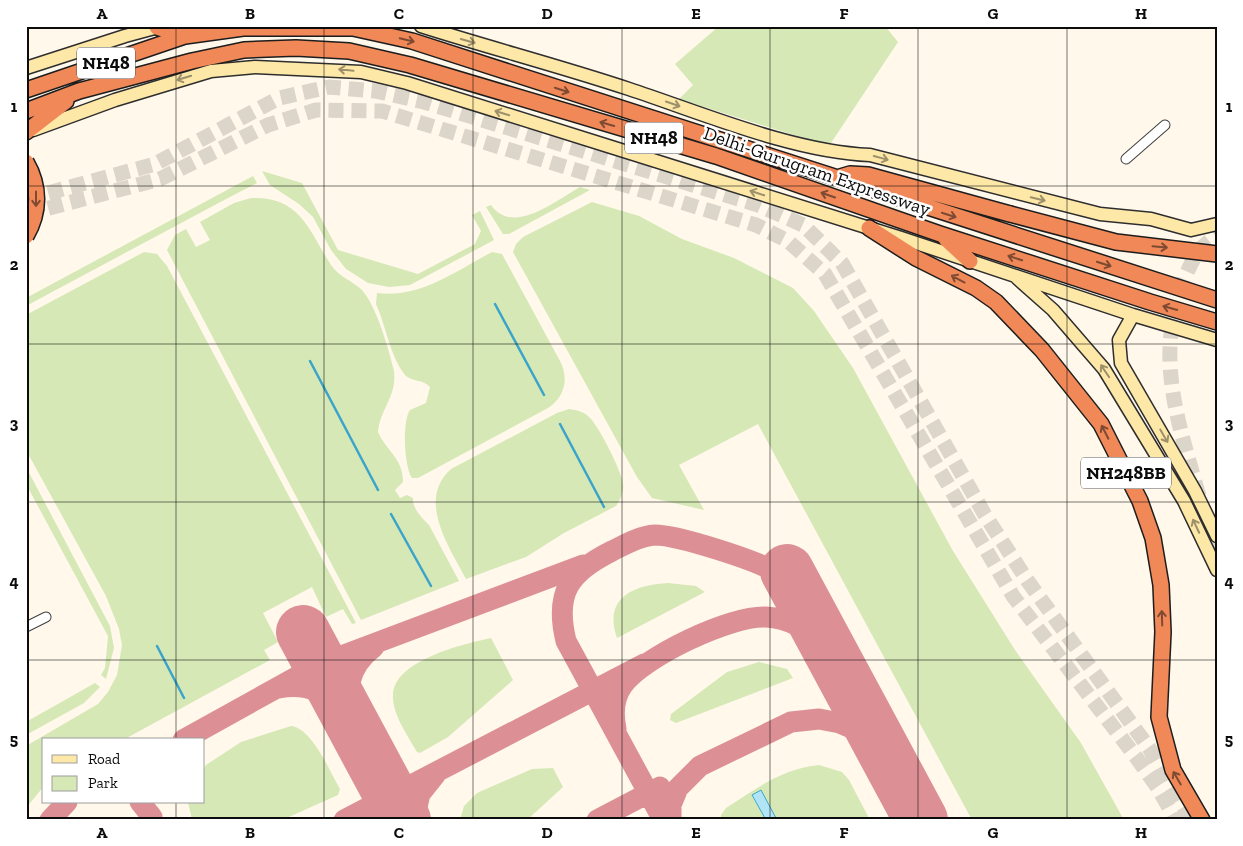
<svg xmlns="http://www.w3.org/2000/svg" width="1243" height="846" viewBox="0 0 1243 846" font-family="'Zilla Slab',serif">
	<style>
		.green { fill: #d6e8b6 }
		.water { fill: #b1e4f5; stroke: #3aa4ca }
		.lines { fill: none; stroke-linecap: round; stroke-linejoin: round }
		.stream { stroke: #3aa4ca; stroke-width: 2.5 }
		.taxiway { stroke: #dc9096; stroke-width: 21 }
		.runway { stroke: #dc9096; stroke-width: 54 }
		.highway-tunnel { stroke: #dbd5ca; stroke-width: 15; stroke-dasharray: 15 8; stroke-linecap: butt }
		.street-casing { stroke: #3f3f3f; stroke-width: 11 }
		.secondary-casing { stroke: #2e2e2e; stroke-width: 15 }
		.highway-casing { stroke: #1d1d1d; stroke-width: 18 }
		.street { stroke: #fff; stroke-width: 9 }
		.secondary { stroke: #fde8a8; stroke-width: 12 }
		.highway { stroke: #f18857; stroke-width: 15 }
		.highway-bridge-casing { stroke: #1d1d1d; stroke-width: 18; stroke-linecap: butt }
		.highway-bridge { stroke: #f18857; stroke-width: 15 }
		.oneway { stroke: #7e4a32 }
		.oneway2 { stroke: #9d906a }
		.grid { fill: none; stroke: #0c0c0c; stroke-width: 1; stroke-opacity: 0.55 }
		.labels { text-anchor: middle; dominant-baseline: central; stroke-width: 5; stroke-linejoin: round; paint-order: stroke }
		.shield { fill: #fff; stroke: #555; stroke-width: 1 }
		.shield-label { font-size: 18px; font-weight: bold; fill: #0c0c0c }
		.street-label { font-size: 19px; fill: #0c0c0c; stroke: #fff }
		.neatline { fill: none; stroke: #0c0c0c; stroke-width: 2 }
		.grid-label { font-size: 16px; text-anchor: middle; font-weight: bold; fill: #0c0c0c }
	</style>
	<rect width="100%" height="100%" fill="#fff8eb"/>
	<path class="green" d="M719,26H885L898,42L829,146L679,99L693,85L675,64Z
		M262,171L302,183L338,250L418,274L475,244L481,231L472,215L480,211L494,240L410,285L389,287L368,283L346,269L331,250L313,217L299,204L270,185Z
		M253,176L257,183C180,223 103,265 26,306V298Z
		M580,187L590,190L509,234H503L486,207L491,205C513,236 555,201 580,187Z
		M251,198C301,196 309,231 331,265C339,277 351,280 361,289C376,304 389,350 394,371C397,397 380,409 378,432C387,452 403,458 403,482L395,490L400,498L407,495L413,498C412,508 422,518 429,525L459,581L361,620L167,250L175,235L186,229L196,247L210,240L200,222L234,203Z
		M592,202L639,216L682,239L734,258L793,288L814,311L853,368L953,551L1015,650L1081,743L1124,820H972L758,424L679,465L704,510L652,498L637,477L513,252L516,244L523,237Z
		M144,252L157,254L167,266L356,623L352,624L343,609L326,617L312,587L263,613L278,642L264,650L270,660L123,740H44V786L26,808V746L98,704L108,692L117,675L122,645L119,629L106,596L26,450V315Z
		M492,252L502,254L560,361C569,378 565,397 548,408L418,478H412C404,467 402,421 410,410L426,403L430,387C423,379 412,382 405,375C390,356 386,326 376,304L377,293C419,299 456,271 492,252Z
		M569,409C577,410 585,412 590,418C599,427 623,473 623,485C624,492 620,500 616,506L564,533L526,557L466,579C450,548 416,500 451,469L557,413Z
		M26,467L110,626L114,648L106,679L101,675L105,668L108,636L26,484Z
		M668,583L696,586L705,592L617,638C603,598 633,585 668,583Z
		M491,638L513,680L448,737L420,753L417,752C408,736 392,714 393,695C394,660 464,644 491,638Z
		M759,662L787,669L793,678L676,723L670,720L671,714L727,672Z
		M95,683L100,687L84,703L26,735V722Z
		M291,726C312,728 330,772 340,789L338,795L282,820H192L188,802H204V768L206,765L241,742Z
		M819,765L842,772L849,780L870,820H777L761,791L752,796L766,820H721V815L726,808C755,789 784,768 819,765Z
		M553,768L563,787L527,820H460L464,806L477,793L532,769Z"/>
	<path class="water" d="M761,790L777,820H766L752,795Z"/>
	<g class="lines">
		<path class="stream" d="M495,304L544,395
			M310,361L378,490
			M560,424L604,507
			M391,514L431,586
			M157,646L184,698"/>
		<path class="taxiway" d="M279,688C310,682 330,695 349,717
			M353,725C344,694 347,667 374,647
			M616,729C613,714 614,697 623,685C643,657 731,615 766,617C790,618 809,631 827,645
			M183,740L320,664L583,565
			M140,802L152,817
			M50,820L67,802
			M344,820L644,664
			M351,820L367,817L385,820
			M414,820L420,794L436,774
			M597,820L660,787
			M663,820L566,641C554,592 570,572 612,551C626,544 640,536 655,535C677,535 756,560 775,572C786,578 793,587 800,595
			M671,820V805L678,788L700,766L791,722L819,719L840,723L863,733L886,754"/>
		<path class="runway" d="M787,571L921,820
			M303,632L404,820"/>
		<path class="highway-tunnel" d="M26,199L155,164L279,98L329,87L375,91L424,102L758,205L803,225L842,263L985,515L1027,580L1149,748L1191,820
			M26,214L160,179L268,125L316,110L382,111L756,225L788,241L825,274L1013,596L1136,757L1158,788L1176,820
			M1199,496C1178,421 1154,357 1184,280C1191,262 1199,246 1217,236
			M1207,520L1217,555"/>
		<g class="street-casing">
			<path id="street" d="M1126,159L1165,125
				M26,627L46,617"/>
		</g>
		<g class="secondary-casing">
			<path id="secondary" d="M421,26C490,48 560,66 629,89C702,113 793,152 870,155L1100,214L1151,219L1191,230L1217,224
				M26,68L125,36L162,26
				M33,130L115,100L211,71L255,67L361,72L407,83L608,146L901,238L1133,315L1217,340
				M1017,278L1053,310L1104,369L1184,501L1217,570
				M1133,315L1119,340L1121,363L1195,491L1217,536"/>
		</g>
		<g class="highway-casing">
			<path id="highway" d="M157,27L185,36
				M26,90L185,36L243,28H353L412,41L1217,300
				M26,111L79,91L192,61L244,50L296,48L349,51L410,65L716,156L940,234L1150,302L1217,322
				M26,132L66,101
				M840,177L850,174L868,175L1010,214
				M869,228L916,258L976,288L996,302L1042,350L1101,424L1140,501L1153,538L1161,585L1163,632L1159,717L1173,770L1202,820
				M946,239L970,261"/>
		</g>
		<use href="#street" class="street"/>
		<use href="#secondary" class="secondary"/>
		<use href="#highway" class="highway"/>
		<g class="highway-bridge-casing">
			<path id="highway-bridge" d="M26,162C40,186 40,212 26,236
				M1010,214L1116,242L1217,254"/>
		</g>
		<use href="#highway-bridge" class="highway-bridge"/>
	</g>
	<defs><path id="oneway-shaft" d="M-6 0H5M1.5-3L5.5 0L1.5 3" fill="none" stroke-width="1.6" stroke-linecap="round" stroke-linejoin="round" transform="scale(1.25)"/></defs>
	<g class="oneway">
		<use href="#oneway-shaft" transform="translate(407 40) rotate(14)"/>
		<use href="#oneway-shaft" transform="translate(562 90) rotate(18)"/>
		<use href="#oneway-shaft" transform="translate(607 124) rotate(-164)"/>
		<use href="#oneway-shaft" transform="translate(828 195) rotate(-161)"/>
		<use href="#oneway-shaft" transform="translate(36 199) rotate(90)"/>
		<use href="#oneway-shaft" transform="translate(949 215) rotate(18)"/>
		<use href="#oneway-shaft" transform="translate(1160 247) rotate(5)"/>
		<use href="#oneway-shaft" transform="translate(1015 258) rotate(-162)"/>
		<use href="#oneway-shaft" transform="translate(1104 264) rotate(18)"/>
		<use href="#oneway-shaft" transform="translate(958 279) rotate(-152)"/>
		<use href="#oneway-shaft" transform="translate(1170 308) rotate(-164)"/>
		<use href="#oneway-shaft" transform="translate(1105 432) rotate(-117)"/>
		<use href="#oneway-shaft" transform="translate(1162 618) rotate(-92)"/>
		<use href="#oneway-shaft" transform="translate(1177 778) rotate(-120)"/>
	</g>
	<g class="oneway2">
		<use href="#oneway-shaft" transform="translate(468 41) rotate(16)"/>
		<use href="#oneway-shaft" transform="translate(346 70) rotate(-174)"/>
		<use href="#oneway-shaft" transform="translate(184 78) rotate(163)"/>
		<use href="#oneway-shaft" transform="translate(673 104) rotate(19)"/>
		<use href="#oneway-shaft" transform="translate(502 113) rotate(-163)"/>
		<use href="#oneway-shaft" transform="translate(881 158) rotate(15)"/>
		<use href="#oneway-shaft" transform="translate(757 193) rotate(-162)"/>
		<use href="#oneway-shaft" transform="translate(1038 199) rotate(14)"/>
		<use href="#oneway-shaft" transform="translate(1105 371) rotate(-124)"/>
		<use href="#oneway-shaft" transform="translate(1164 436) rotate(60)"/>
		<use href="#oneway-shaft" transform="translate(1196 526) rotate(-115)"/>
	</g>
	<path class="grid" d="M176,26V740M324,26V820M473,26V820M622,26V820M770,26V820M918,26V820M1067,26V820M26,186H1217M26,344H1217M26,502H1217M26,660H1217M176,802V820"/>
	<g class="labels">
		<g class="shield">
			<rect x="77" y="47.5" width="58" height="31" rx="4"/>
			<rect x="625" y="122.5" width="58" height="31" rx="4"/>
			<rect x="1081" y="457.5" width="90" height="31" rx="4"/>
		</g>
		<g class="shield-label">
			<text x="106" y="63">NH48</text>
			<text x="654" y="138">NH48</text>
			<text x="1126" y="473">NH248BB</text>
		</g>
		<g class="street-label">
			<text transform="translate(817 171) rotate(19)">Delhi-Gurugram Expressway</text>
		</g>
	</g>
	<rect width="1243" height="846" fill="none" stroke="#ffffff" stroke-width="55"/>
	<rect x="42" y="738" width="162" height="65" fill="#ffffff" stroke="#9e9e9e"/>
	<rect x="52" y="755" width="25" height="8" fill="#fde8a8" stroke="#9e9e9e"/>
	<text x="88" y="764" font-size="15" fill="#0c0c0c">Road</text>
	<rect x="52" y="776" width="25" height="15" fill="#d6e8b6" stroke="#9e9e9e"/>
	<text x="88" y="788" font-size="15" fill="#0c0c0c">Park</text>
	<rect x="28" y="28" width="1188" height="790" class="neatline"/>
	<g class="grid-label">
		<text x="102" y="19">A</text>
		<text x="250" y="19">B</text>
		<text x="399" y="19">C</text>
		<text x="547" y="19">D</text>
		<text x="696" y="19">E</text>
		<text x="844" y="19">F</text>
		<text x="993" y="19">G</text>
		<text x="1141" y="19">H</text>
		<text x="14" y="112">1</text>
		<text x="1229" y="112">1</text>
		<text x="14" y="270">2</text>
		<text x="1229" y="270">2</text>
		<text x="14" y="429">3</text>
		<text x="1229" y="429">3</text>
		<text x="14" y="587">4</text>
		<text x="1229" y="587">4</text>
		<text x="14" y="745">5</text>
		<text x="1229" y="745">5</text>
		<text x="102" y="838">A</text>
		<text x="250" y="838">B</text>
		<text x="399" y="838">C</text>
		<text x="547" y="838">D</text>
		<text x="696" y="838">E</text>
		<text x="844" y="838">F</text>
		<text x="993" y="838">G</text>
		<text x="1141" y="838">H</text>
	</g>
</svg>
